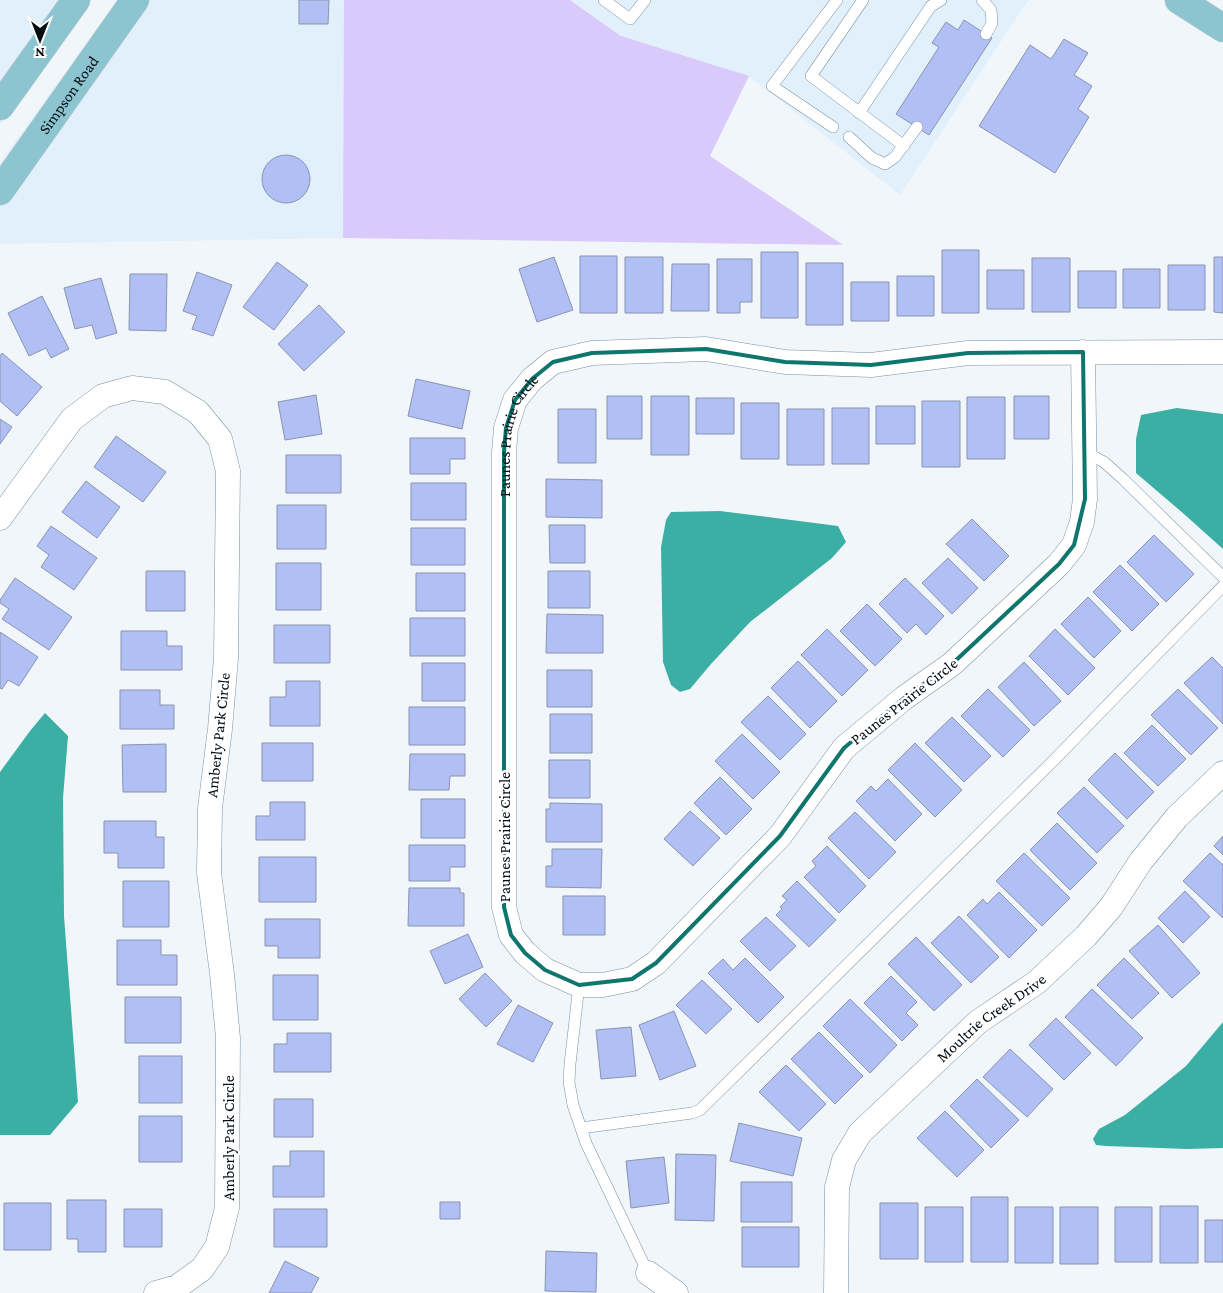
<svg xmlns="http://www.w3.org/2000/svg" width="1223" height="1293" viewBox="0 0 1223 1293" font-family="'Crimson Pro',serif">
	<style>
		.built { fill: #e2f0fb }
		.green { fill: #dac9fb }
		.water { fill: #3cafa4 }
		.building { fill: #b0c0f5; stroke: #8a93b0 }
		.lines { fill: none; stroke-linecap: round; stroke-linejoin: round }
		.service-casing { stroke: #7791a6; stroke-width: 12 }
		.minor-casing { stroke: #7791a6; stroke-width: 25 }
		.primary-casing { stroke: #d2d3d5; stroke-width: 29 }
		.service { stroke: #fff; stroke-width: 11 }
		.minor { stroke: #fff; stroke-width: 24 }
		.primary { stroke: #8cc4d0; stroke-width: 28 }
		.marked { fill: none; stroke: #0f766e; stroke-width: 4; stroke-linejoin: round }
		.labels { text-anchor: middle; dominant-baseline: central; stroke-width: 5; stroke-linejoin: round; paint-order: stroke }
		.street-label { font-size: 16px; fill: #050d14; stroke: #fff }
	</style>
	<rect width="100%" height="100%" fill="#f0f6fa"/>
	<path class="built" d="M0,0H91L0,126Z
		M117,0H344L343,238L0,244V163Z
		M571,0H1029L1021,11L900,195L749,76L623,37Z"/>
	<path class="green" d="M344,0H570L621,36L749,76L710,156L843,245L343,238Z"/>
	<path class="water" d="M1177,408L1223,414V549L1184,514L1136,473V439L1141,415Z
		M720,511L838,526L846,542L832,558L750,622L711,664L690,689L680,692L671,685L663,662L661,547L666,520L671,512Z
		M45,713L68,736L63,798L64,916L78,1102L50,1135H0V772L30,731Z
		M1223,1022V1148L1187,1149L1106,1146L1096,1145L1093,1139L1099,1129L1125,1115L1186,1066Z"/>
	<path class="building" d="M299,0H329L328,24H299Z
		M964,20L992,38L929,135L896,114L939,47L932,43L946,22L958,30Z
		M1064,39L1088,53L1074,75L1092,86L1078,109L1089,117L1055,173L979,126L1030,45L1051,59Z
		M262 179a24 24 0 1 1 48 0a24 24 0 1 1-48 0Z
		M942,250H979V313H942Z
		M761,252H798V318H761Z
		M580,256H617V313H580Z
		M554,257L573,310L537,322L519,269Z
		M625,257H663V313H625Z
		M1214,257H1223V313L1214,312Z
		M1032,258H1070V312H1032Z
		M717,259H752V302H740V313H717Z
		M277,262L308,285L274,330L243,307Z
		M806,263H843V325H806Z
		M672,264H709V311H671Z
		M1168,265H1205V310H1168Z
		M1123,269H1160V308H1123Z
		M987,270H1024V309H987Z
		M1078,271H1116V308H1078Z
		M197,272L232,285L213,336L192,329L197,316L183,311Z
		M130,274H167L166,331L129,330Z
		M897,276H934V316H897Z
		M101,278L117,333L96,339L92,325L75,329L64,288Z
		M851,282H889V321H851Z
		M42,296L69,349L51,358L46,348L29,356L8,313Z
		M319,305L345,332L304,371L278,344Z
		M2,353L42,387L17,416L0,401V356Z
		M416,379L470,391L462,429L408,416Z
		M316,395L322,434L285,440L278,402Z
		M607,396H642V439H607Z
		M651,396H689V455H651Z
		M1014,396H1049V439H1014Z
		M967,397H1005V459H967Z
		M696,398H734V434H696Z
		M922,401H960V467H922Z
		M741,403H779V459H741Z
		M876,406H915V444H876Z
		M832,408H869V464H832Z
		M558,409H596V463H558Z
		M787,409H824V465H787Z
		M0,419L12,427L0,444Z
		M116,436L166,472L143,502L94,467Z
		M410,438H465V459H450V474H410Z
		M286,455H341V493H286Z
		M546,479L602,480V518L546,517Z
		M86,481L120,507L97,538L62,512Z
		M411,483H466V520H411Z
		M277,505H326V549H277Z
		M972,519L1009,556L984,581L946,544Z
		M549,525H585V563H550Z
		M51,526L97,558L74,590L41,567L49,555L37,546Z
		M411,528H465V565H411Z
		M1154,535L1194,574L1166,602L1127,562Z
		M948,558L978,588L952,614L922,583Z
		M276,563H321V610H276Z
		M1120,565L1159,604L1132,631L1093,592Z
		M146,571H185V611H146Z
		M548,571H590V608H548Z
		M416,573H465V611H416Z
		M15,578L72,617L49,650L2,619L9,609L0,603V600Z
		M905,578L944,616L926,635L916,624L907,633L879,604Z
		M1088,597L1121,631L1094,658L1061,624Z
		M867,604L902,639L875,666L840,631Z
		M547,614L603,615V653H546Z
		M410,618H465V656H410Z
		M274,625H330V663H274Z
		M827,629L868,670L842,696L801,655Z
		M1055,629L1095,668L1068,695L1029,656Z
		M121,631H167V646H182V670H121Z
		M0,632L38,657L19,686L8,680L2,689L0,688Z
		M1212,657L1223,668V724L1184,683Z
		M798,661L837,701L810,728L771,688Z
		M1024,662L1061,701L1034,726L998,687Z
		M422,663H465V701H422Z
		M547,670H592V707H547Z
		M286,681H320V726H270V697H286Z
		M988,689L1030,730L1003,757L961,716Z
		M1178,689L1218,728L1191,755L1151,715Z
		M120,690H160V705H174V729H120Z
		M768,696L806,734L780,760L741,722Z
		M409,707H465V745H409Z
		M550,714H592V753H550Z
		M952,717L991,756L964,782L925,743Z
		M1152,725L1186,759L1158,786L1124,753Z
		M742,734L780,772L753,799L715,761Z
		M262,743H313V781H262Z
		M915,743L962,790L935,817L888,770Z
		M166,744V792H123L122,745Z
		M1115,753L1154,792L1127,819L1088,780Z
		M410,754H465V776H450L449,790H409Z
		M549,760H590V798H549Z
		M720,777L752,809L726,835L694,803Z
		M888,779L922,814L895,841L856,801L871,786L876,791Z
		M1084,787L1124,826L1097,853L1057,813Z
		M421,799H465V838H421Z
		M270,802H305V840H256V816H270Z
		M550,803L602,804V842H546V809H550Z
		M690,811L720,838L693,866L664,839Z
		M855,812L896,852L869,879L828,838Z
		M104,821H156V837H164V868H118V853H104Z
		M1057,823L1097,863L1070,890L1030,850Z
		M1223,836V855L1214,846Z
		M409,845H465V867H450V881H409Z
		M827,846L866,886L839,913L804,877L816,866L812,861Z
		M552,849H602L601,888L546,887V866H552Z
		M1024,853L1070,898L1042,926L996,881Z
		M1210,853L1223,865V918L1183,881Z
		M259,857H316V902H259Z
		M123,881H169V927H123Z
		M797,881L836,920L809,947L776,915L782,909L780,907L787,900L782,896Z
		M409,888H460V893H464V926H408Z
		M1185,891L1210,917L1183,943L1158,918Z
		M999,892L1037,930L1009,958L967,915L983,899L987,904Z
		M563,896H605V935H563Z
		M959,916L999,957L971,983L931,943Z
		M766,917L796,946L770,971L740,941Z
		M265,919H320V958H278V946H265Z
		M1158,925L1200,973L1172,998L1129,951Z
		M468,934L483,967L445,984L430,951Z
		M916,937L962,985L934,1011L888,964Z
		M117,940H161V955H177V985H117Z
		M745,958L784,997L758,1023L708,973L723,959L733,970Z
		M1124,958L1159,993L1132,1019L1097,985Z
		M485,973L512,1001L486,1027L459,999Z
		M273,975H318V1020H273Z
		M891,976L917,1002L906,1013L918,1025L902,1041L864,1003Z
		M702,980L732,1009L706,1034L676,1005Z
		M1092,989L1143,1038L1116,1066L1065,1017Z
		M125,997H181V1043H125Z
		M850,999L897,1045L870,1073L823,1026Z
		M518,1005L553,1023L533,1062L497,1044Z
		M674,1011L696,1066L660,1080L639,1025Z
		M1056,1018L1091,1053L1064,1080L1029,1045Z
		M631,1027L636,1076L601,1079L596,1030Z
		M819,1032L863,1076L835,1104L791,1059Z
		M287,1033H331V1072H274V1044H287Z
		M1010,1049L1053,1089L1027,1117L983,1077Z
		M139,1056H182V1103H139Z
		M786,1065L826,1104L799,1131L759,1092Z
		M977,1079L1019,1120L991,1148L950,1106Z
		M274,1099H313V1137H274Z
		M945,1111L984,1150L957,1177L917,1138Z
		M139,1116H182V1162H139Z
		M739,1123L802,1138L793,1176L730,1161Z
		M290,1151H324V1197H273V1166H290Z
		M676,1154L716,1155L714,1221L675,1220Z
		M664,1157L669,1203L631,1208L626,1161Z
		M741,1182H792V1222H741Z
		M971,1197H1008V1262H971Z
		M67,1200H106V1252H78V1239H67Z
		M440,1202H460V1219H440Z
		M4,1203H51V1250H4Z
		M880,1203H918V1259H880Z
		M1160,1206H1198V1263H1160Z
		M925,1207H963V1262H925Z
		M1015,1207H1053V1263H1015Z
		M1060,1207H1098V1264H1060Z
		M1115,1207H1152V1262H1115Z
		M124,1209H162V1247H124Z
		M274,1209H327V1247H274Z
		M1205,1220H1223V1262H1205Z
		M742,1227H799V1267H742Z
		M546,1251L597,1253L596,1292L545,1291Z
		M285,1261L319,1278L311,1293H269Z"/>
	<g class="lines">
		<g class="service-casing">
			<path id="service" d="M604,0L630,19L645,0
				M863,0L811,76L904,146
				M982,0L991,10L992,23L986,34
				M859,113L931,6L941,0
				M833,127L772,86L837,0
				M849,137L872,158L885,164L895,157L917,127
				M1085,452L1104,462L1123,479L1223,577
				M579,985L570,1064L569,1082L573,1105L586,1143L648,1273
				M581,1128L692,1113L700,1110L1055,759L1223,586"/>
		</g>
		<g class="minor-casing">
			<g id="minor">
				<path id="s1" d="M1083,352L1085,499L1082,522L1074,545L1059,564L952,664L904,698L844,748L780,836L656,963L632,979L603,985H579L545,970L525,953L511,935L504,907V452L506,428L515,400L532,379L553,362L592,353L706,349L785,362L871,365L968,353L1223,352"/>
				<path d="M0,518L72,419L103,396L132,388L165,392L198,412L220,439L228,471L226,658L220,729L210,808L209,873L222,974L228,1038L227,1208L217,1247L202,1269L177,1287L156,1293"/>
				<path d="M648,1273L676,1293"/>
				<path id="s2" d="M836,1293L837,1187L844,1160L860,1133L978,1022L1037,982L1086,936L1111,907L1141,861L1177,817L1223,773"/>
			</g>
		</g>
		<g class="primary-casing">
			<g id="primary">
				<path d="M1179,0L1223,28"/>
				<path d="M0,106L76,0"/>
				<path id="s3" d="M0,191L135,0"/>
			</g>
		</g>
		<use href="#service" class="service"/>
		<use href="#minor" class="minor"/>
		<use href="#primary" class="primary"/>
	</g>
	<path class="marked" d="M706,349L785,362L871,365L968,353L1083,352L1085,499L1074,545L1059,564L952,664L904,698L844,748L780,836L656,963L632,979L579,985L545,970L525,953L511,935L504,907V452L506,428L515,400L532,379L553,362L592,353Z"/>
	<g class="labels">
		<g class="street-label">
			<text stroke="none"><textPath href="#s3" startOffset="118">Simpson Road</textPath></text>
			<text stroke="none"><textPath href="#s1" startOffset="1461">Paunes Prairie Circle</textPath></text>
			<text transform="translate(904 701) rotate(-38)">Paunes Prairie Circle</text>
			<text transform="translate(218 735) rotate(-84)">Amberly Park Circle</text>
			<text transform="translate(504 837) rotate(-90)">Paunes Prairie Circle</text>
			<text stroke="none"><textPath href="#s2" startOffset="340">Moultrie Creek Drive</textPath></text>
			<text transform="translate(228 1138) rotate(-90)">Amberly Park Circle</text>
		</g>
	</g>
	<g transform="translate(40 40) rotate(180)" stroke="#ffffff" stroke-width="4" paint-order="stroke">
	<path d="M0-4L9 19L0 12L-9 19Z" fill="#050d14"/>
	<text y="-8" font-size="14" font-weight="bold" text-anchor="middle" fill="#050d14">N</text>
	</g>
</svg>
